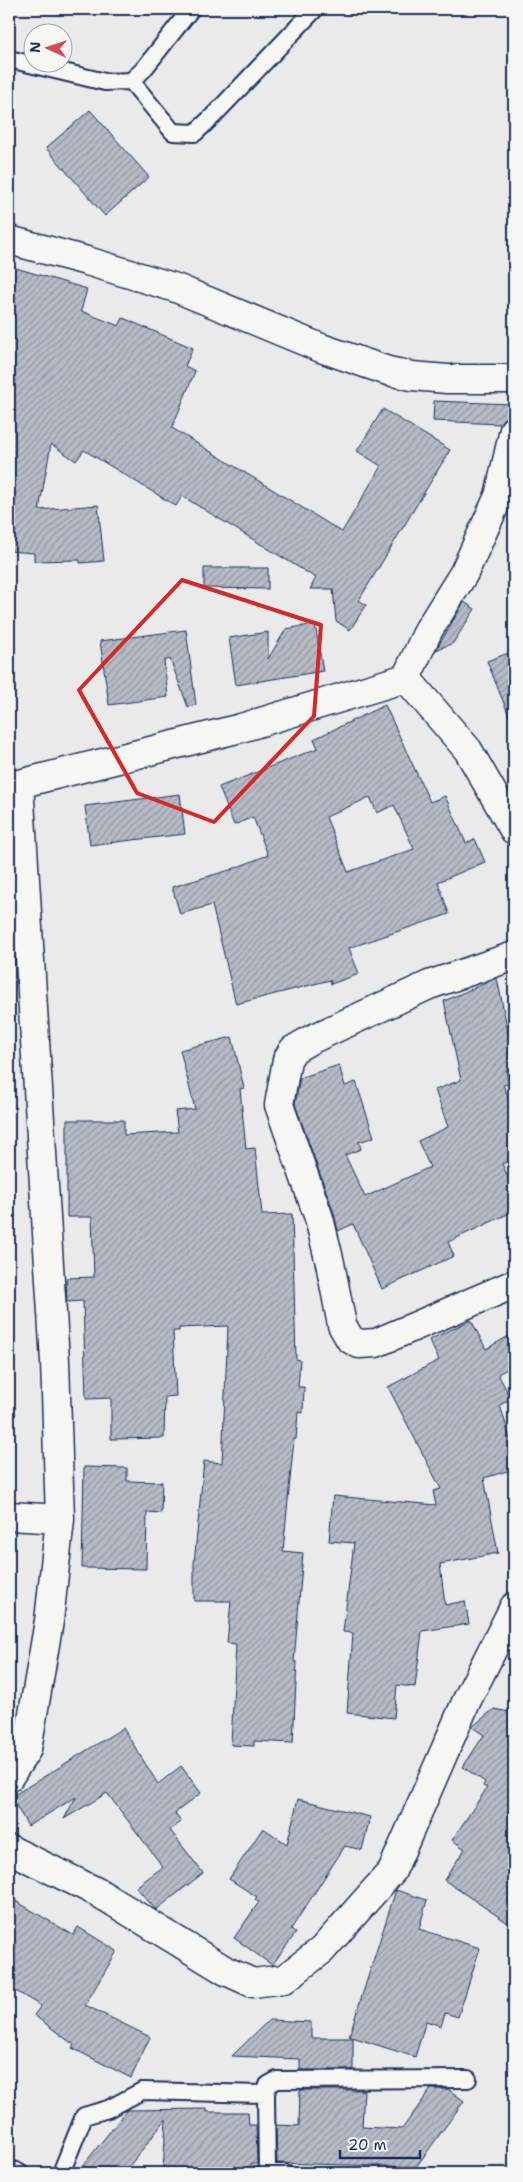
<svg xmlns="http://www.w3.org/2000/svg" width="523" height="2182" viewBox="0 0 523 2182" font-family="'Shantell Sans',sans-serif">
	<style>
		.building { fill: url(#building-hatch); stroke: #1b2f5e; fill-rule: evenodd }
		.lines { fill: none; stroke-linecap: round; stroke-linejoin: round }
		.lane-casing { stroke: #1b2f5e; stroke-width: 20 }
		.street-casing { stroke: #1b2f5e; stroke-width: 31 }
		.lane { stroke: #f6f6f2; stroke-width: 16 }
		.street { stroke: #f6f6f2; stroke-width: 28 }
		.marked { fill: none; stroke: #d62828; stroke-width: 4; stroke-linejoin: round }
	</style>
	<defs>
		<pattern id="building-hatch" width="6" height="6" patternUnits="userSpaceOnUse" patternTransform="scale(1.25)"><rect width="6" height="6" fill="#b6bbc6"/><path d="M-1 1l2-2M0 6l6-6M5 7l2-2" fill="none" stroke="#9398a4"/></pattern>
	</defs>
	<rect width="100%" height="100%" fill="#e9eae9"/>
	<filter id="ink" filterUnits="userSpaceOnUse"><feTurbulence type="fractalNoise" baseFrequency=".02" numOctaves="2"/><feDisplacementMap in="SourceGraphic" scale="10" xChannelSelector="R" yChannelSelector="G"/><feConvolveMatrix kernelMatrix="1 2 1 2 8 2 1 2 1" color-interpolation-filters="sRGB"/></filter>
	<g filter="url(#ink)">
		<path class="building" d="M90,110L149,177L105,216L46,148Z
			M9,266L87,289L81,311L119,326L123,318L193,348L185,366L195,371L172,428L342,532L381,466L357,451L383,409L450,450L359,600L366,605L350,630L336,621L333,589H310L316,578L182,496L176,506L84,450L76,461L51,444L39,510L98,505L104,561L80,563V560L34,561V553L9,551Z
			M434,401L511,404L510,415L503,419L500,424L433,421Z
			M204,568H268V589L204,588Z
			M464,602L475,609L453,643L436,650Z
			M315,624L323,671L236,685L229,638L268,632V659L286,629Z
			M186,630L196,705L188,707L170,659L164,661L168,697L109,705L100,641Z
			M514,651V726H513L487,661Z
			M385,705L430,802L445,796L466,843L475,839L485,862L438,882L449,914L349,948L359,974L331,984L330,980L236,1004L212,905L180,914L172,887L230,870L268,855L253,817L234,825L219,787L318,748L314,739ZM370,797L377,813L394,805L414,849L348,872L326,817Z
			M180,794L185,834L90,845L85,806Z
			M497,978L514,1061V1069L506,1070L509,1084L503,1085L514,1109V1158L502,1164L514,1191V1211L448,1242L454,1256L382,1289L353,1224L338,1231L334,1213L295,1104L300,1078L339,1065L345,1086L356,1082L374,1137L359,1142L361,1149L345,1155L365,1197L430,1167L418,1141L448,1127L435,1090L461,1080L444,1001Z
			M232,1037L244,1088L240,1089L246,1149L255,1148L262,1215L292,1214L296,1359L300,1360L298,1387H304L303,1413L298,1412L296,1439H294L283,1551L303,1553L294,1662H297L293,1743L254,1741V1746L231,1745L236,1644L227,1643L231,1601H194V1564L204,1461L222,1463L228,1326L179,1328V1331H173L176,1396L165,1397L164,1438L111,1439V1398L86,1399L83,1301L67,1302L66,1278L94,1277L92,1217H67V1120H124V1135L178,1132L175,1111L195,1109L180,1050Z
			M471,1320L486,1349L514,1333V1365L498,1374L511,1399L500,1405L514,1452V1469L484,1478L498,1553L440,1564L445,1605L465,1601L469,1624L422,1631L415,1687L397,1685L394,1718L347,1713L353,1633L343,1632L354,1543L329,1541L333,1496L436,1505L433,1491L441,1489L388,1387L439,1360L429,1340Z
			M84,1467L127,1468V1481L162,1482L161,1513L147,1512L146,1569L82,1568Z
			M494,1709L514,1713V1927L444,1880L465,1849L452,1840L487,1788L483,1786L485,1782L463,1767L484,1735L472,1727Z
			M123,1728L158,1784L181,1766L201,1793L175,1813L181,1822L170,1830L203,1873L156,1910L136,1887L163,1867L107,1793L64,1819L76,1797L28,1826L11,1797Z
			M298,1799L370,1817L362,1850L345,1846L291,1929L296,1933L272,1965L234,1938L259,1902L255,1899L257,1897L229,1879L263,1828L287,1844Z
			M396,1890L427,1900L419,1929L480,1948L458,2017L445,2013L441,2026L426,2021L415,2057L349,2036Z
			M9,1897L73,1935L78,1927L117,1951L85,2005L150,2037L131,2078L72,2048L74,2045L34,2015L41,2006L9,1987Z
			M269,2020L311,2022V2038H353V2070H300V2059L232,2056Z
			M431,2089H448L464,2101L416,2167L277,2163L276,2125L299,2126L300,2090H364L362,2127L402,2129Z
			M207,2109V2112H248L249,2125H256L257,2164H251V2173H163L166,2119L124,2173H77L127,2110Z"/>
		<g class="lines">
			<g class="lane-casing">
				<path id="lane" d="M9,59L105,82L131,81L143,70L191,9
					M131,81L173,132L195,133L213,116L315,9
					M266,2094L267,2173
					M9,2168L20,2173
					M61,2173L84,2116L108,2109L142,2091L266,2094L268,2085L277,2080L468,2079
					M267,2173H284"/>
			</g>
			<g class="street-casing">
				<path id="street" d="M9,240L87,261L176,288L321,348L388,371L412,376L447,379H514
					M406,678L468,750L514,830
					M9,785L19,784L241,728L406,678L429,629L464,573L499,496L514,430
					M514,956L429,985L310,1040L293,1050L287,1060L279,1105L319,1218L330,1263L342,1325L350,1339L359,1344L376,1343L514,1284
					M9,1516L60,1519
					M9,1777L27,1749L49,1621L60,1519L55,1361L19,784
					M9,1849L99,1893L226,1971L253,1983L284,1979L322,1950L392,1871L467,1700L514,1607"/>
			</g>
			<use href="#lane" class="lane"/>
			<use href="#street" class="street"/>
		</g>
	</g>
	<path class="marked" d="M182,580L321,625L314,716L214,822L137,793L79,690Z"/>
	<rect width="523" height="2182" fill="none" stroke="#f6f6f2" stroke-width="30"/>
	<rect x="15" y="15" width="493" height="2152" fill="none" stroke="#1b2f5e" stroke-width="2" filter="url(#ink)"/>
	<g transform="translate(48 48) rotate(273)"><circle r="24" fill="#f6f6f2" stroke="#9ea6b7"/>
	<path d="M0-4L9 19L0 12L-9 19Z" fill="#d1495b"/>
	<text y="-8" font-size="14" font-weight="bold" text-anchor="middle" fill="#1b2f5e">N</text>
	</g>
	<path d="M340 2150v8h80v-8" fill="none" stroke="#1b2f5e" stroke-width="2.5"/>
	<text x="348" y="2150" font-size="15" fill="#1b2f5e" stroke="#f6f6f2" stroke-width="4" paint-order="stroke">20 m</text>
</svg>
